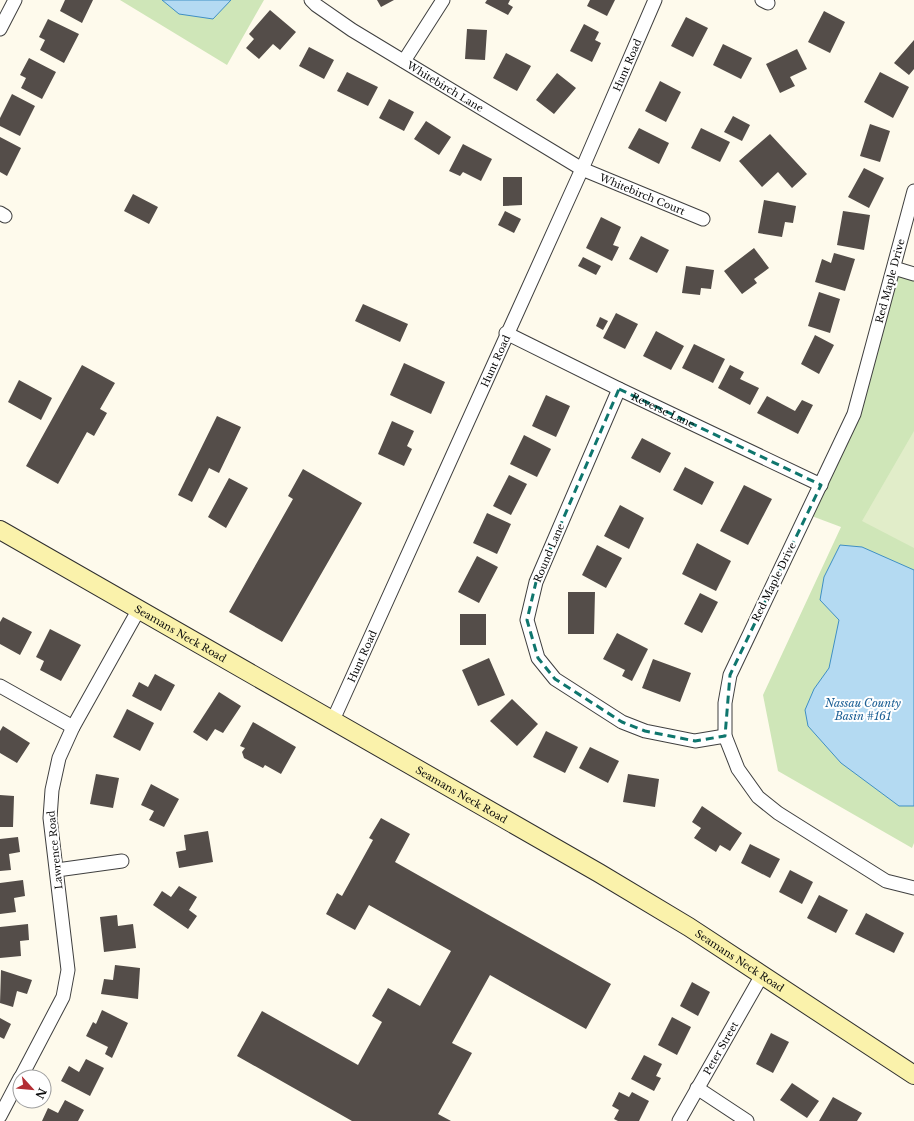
<svg xmlns="http://www.w3.org/2000/svg" width="914" height="1121" viewBox="0 0 914 1121" font-family="'Libre Baskerville',serif">
	<style>
		.green { fill: #cfe6b8 }
		.pitch { fill: #e1edc9 }
		.water { fill: #b4daf2; stroke: #3f8fc4 }
		.building { fill: #544d49 }
		.lines { fill: none; stroke-linecap: round; stroke-linejoin: round }
		.street-casing { stroke: #3f3f3f; stroke-width: 15 }
		.secondary-casing { stroke: #2e2e2e; stroke-width: 20 }
		.street { stroke: #fff; stroke-width: 13 }
		.secondary { stroke: #faf2ab; stroke-width: 18 }
		.marked { fill: none; stroke: #0f766e; stroke-width: 3; stroke-dasharray: 8 5; stroke-linejoin: round }
		.labels { text-anchor: middle; dominant-baseline: central; stroke-width: 4; stroke-linejoin: round; paint-order: stroke }
		.street-label { font-size: 10px; fill: #0c0c0c; stroke: #fff }
		.water-label { font-size: 11px; font-style: italic; fill: #1d6095; stroke: #fff }
	</style>
	<rect width="100%" height="100%" fill="#fefaec"/>
	<path class="green" d="M120,0H264L227,65Z
		M896,272L914,278V843L912,848L778,771L763,695L841,527L809,515L858,411Z"/>
	<path class="pitch" d="M914,431V548L862,521Z"/>
	<path class="water" d="M162,0H231L213,19L179,14Z
		M840,545L862,547L914,570V806H899L841,763L808,726L805,710L814,689L829,668L839,620L820,600L824,577Z"/>
	<path class="building" d="M65,0H93L82,23L60,11Z
		M377,0H394L381,7Z
		M487,0H510L508,4L513,7L508,15L485,3Z
		M590,0H615L607,16L587,6Z
		M270,10L296,32L280,50L273,44L259,59L246,48L254,39L249,34Z
		M824,11L845,22L830,53L808,42Z
		M686,17L708,28L693,57L671,46Z
		M48,19L79,34L64,63L40,50L45,40L39,37Z
		M584,24L599,32L595,40L601,43L592,62L570,51Z
		M467,29L487,30L485,60L465,59Z
		M914,40V69L909,75L894,63Z
		M723,44L752,58L741,79L713,65Z
		M309,47L334,60L324,79L299,66Z
		M797,49L807,69L790,77L795,86L780,93L766,64Z
		M506,53L531,66L517,91L493,78Z
		M29,58L56,72L42,99L21,88L26,78L20,75Z
		M347,72L378,87L368,106L337,91Z
		M880,72L909,87L893,118L864,102Z
		M557,73L576,88L554,114L536,100Z
		M660,81L681,92L666,122L645,111Z
		M12,94L35,106L20,136L0,126V118Z
		M389,99L414,112L404,131L379,118Z
		M733,116L750,125L742,141L724,132Z
		M426,121L451,137L439,155L414,139Z
		M870,124L890,131L880,162L860,156Z
		M639,128L669,143L659,164L628,148Z
		M701,128L730,142L720,162L691,148Z
		M770,134L807,174L792,188L778,172L762,187L739,161Z
		M0,137L21,148L7,176L0,172Z
		M463,144L492,159L481,181L463,172L460,176L449,171Z
		M864,168L884,178L869,208L848,197Z
		M503,177H522V205L503,206Z
		M133,194L158,207L149,224L124,211Z
		M764,200L796,206L793,223L785,222L782,237L758,233Z
		M505,211L521,219L514,233L498,225Z
		M843,211L870,215L864,250L837,245Z
		M601,217L621,227L613,245L619,247L612,261L586,248Z
		M641,236L669,250L657,273L629,259Z
		M754,248L769,268L754,279L757,283L742,294L724,271Z
		M834,253L855,259L845,291L815,282L822,259L831,263Z
		M583,257L601,266L596,275L578,266Z
		M686,266L714,270L711,289L701,288L700,295L682,293Z
		M819,292L840,299L830,333L808,326Z
		M363,304L408,324L400,342L355,321Z
		M616,313L638,324L625,349L603,338Z
		M600,317L608,321L603,330L596,326Z
		M656,331L684,346L671,370L643,356Z
		M815,335L834,345L819,374L801,364Z
		M694,344L725,359L713,383L682,368Z
		M404,363L445,382L431,414L390,395Z
		M82,365L115,383L100,409L107,413L94,436L87,432L58,484L26,466Z
		M730,365L744,372L740,379L759,388L750,405L718,388Z
		M19,380L52,398L41,420L8,402Z
		M546,395L570,406L556,437L532,426Z
		M767,396L795,411L802,400L813,405L798,434L757,413Z
		M217,416L241,427L219,473L209,468L192,502L178,495Z
		M392,421L414,431L407,446L412,449L404,466L378,454Z
		M524,435L551,449L537,477L510,464Z
		M642,438L671,453L660,473L631,458Z
		M685,467L714,482L702,505L673,490Z
		M303,469L362,503L282,642L229,612L293,499L288,496Z
		M509,475L527,484L511,515L493,506Z
		M229,478L248,488L226,528L208,517Z
		M744,485L772,499L748,545L720,531Z
		M620,505L644,518L629,549L604,536Z
		M487,513L511,524L497,554L473,543Z
		M697,543L731,561L716,591L682,574Z
		M597,545L622,558L606,588L582,575Z
		M477,556L498,567L479,603L458,592Z
		M568,592H595L594,634H568Z
		M700,593L718,602L702,633L684,624Z
		M460,614H486V645H460Z
		M3,617L32,632L20,655L0,644V622Z
		M50,629L81,645L61,681L40,670L44,661L36,657Z
		M617,633L648,649L632,681L622,676L625,670L603,659Z
		M489,658L505,695L478,706L462,670Z
		M653,659L691,673L680,702L642,688Z
		M155,674L175,685L161,711L132,696L139,682L148,687Z
		M219,692L241,706L223,733L215,729L207,741L193,732Z
		M512,699L538,724L517,746L490,721Z
		M127,709L154,723L140,751L113,737Z
		M253,722L296,747L281,774L265,765L263,768L244,758L242,752L245,748L240,746Z
		M3,726L30,743L17,763L0,753V731Z
		M546,731L578,747L565,773L533,757Z
		M590,747L619,761L608,783L579,768Z
		M96,774L119,778L113,808L90,804Z
		M628,774L659,779L655,807L623,802Z
		M151,784L179,799L164,827L149,820L154,811L141,805Z
		M0,795L14,796L13,827H0Z
		M702,806L742,833L730,851L720,845L716,852L694,838L701,828L692,822Z
		M381,818L410,834L395,862L611,984L586,1029L490,975L452,1043L472,1053L438,1114L451,1121H352L237,1056L262,1011L358,1065L382,1022L372,1016L388,988L420,1006L451,951L369,905L355,930L326,914L337,893L342,896L373,840L369,838Z
		M208,831L213,862L179,868L176,852L186,850L184,835Z
		M18,837L20,852L9,854L11,870L0,871V839Z
		M750,844L780,859L770,878L741,863Z
		M790,870L813,882L802,904L779,892Z
		M23,880L25,896L14,898L16,912L0,914V883Z
		M179,886L197,897L189,910L197,916L188,929L153,905L162,891L171,897Z
		M819,895L848,910L836,933L807,918Z
		M866,913L904,933L894,953L855,934Z
		M117,915L118,926L133,924L136,948L104,952L100,917Z
		M28,924L29,940L20,941L21,956L0,958V927Z
		M115,965L140,968L138,999L101,994L104,979L113,980Z
		M1,970L32,980L27,994L17,991L13,1007L0,1003Z
		M692,982L710,992L698,1016L680,1006Z
		M102,1010L128,1023L112,1058L105,1054L108,1047L86,1036L93,1022L96,1024Z
		M672,1017L691,1027L677,1055L658,1045Z
		M0,1018L11,1024L4,1039L0,1037Z
		M771,1033L789,1042L773,1073L756,1064Z
		M644,1055L662,1064L656,1076L661,1078L654,1091L631,1079Z
		M86,1059L104,1068L90,1096L61,1081L69,1066L79,1072Z
		M792,1083L819,1101L807,1118L780,1100Z
		M619,1092L629,1097L632,1092L649,1101L639,1121H618L614,1119L619,1110L612,1106Z
		M833,1097L862,1113L857,1121H819Z
		M65,1100L84,1110L78,1121H42L48,1108L58,1113Z"/>
	<g class="lines">
		<g class="street-casing">
			<g id="street">
				<path id="s1" d="M311,0L316,5L352,30L582,169L703,219"/>
				<path d="M762,0L768,3"/>
				<path d="M0,29L15,0"/>
				<path d="M404,61L443,0"/>
				<path d="M914,191L854,414L730,675L725,703V736L738,769L758,797L778,813L886,881L914,888"/>
				<path d="M0,213L5,216"/>
				<path d="M894,268L914,274"/>
				<path id="s2" d="M506,333L619,389L821,485"/>
				<path d="M619,389L536,582L527,620L538,658L555,679L622,722L645,731L695,741L725,736"/>
				<path d="M0,686L73,727"/>
				<path id="s3" d="M333,720L582,169L655,0"/>
				<path d="M57,870L122,861"/>
				<path d="M21,1077L63,997L68,970L50,818L52,790L59,758L73,727L139,609"/>
				<path d="M697,1088L747,1121"/>
				<path d="M0,1116L20,1078"/>
				<path id="s4" d="M679,1121L762,975"/>
			</g>
		</g>
		<g class="secondary-casing">
			<g id="secondary">
				<path id="s5" d="M0,530L599,873L689,927L914,1075"/>
			</g>
		</g>
		<use href="#street" class="street"/>
		<use href="#secondary" class="secondary"/>
	</g>
	<path class="marked" d="M619,389L821,485L730,675L725,736L695,741L645,731L622,722L555,679L538,658L527,620L536,582Z"/>
	<g class="labels">
		<g class="street-label">
			<text stroke="none"><textPath href="#s3" startOffset="718">Hunt Road</textPath></text>
			<text stroke="none"><textPath href="#s1" startOffset="160">Whitebirch Lane</textPath></text>
			<text stroke="none"><textPath href="#s1" startOffset="385">Whitebirch Court</textPath></text>
			<text transform="translate(890 281) rotate(-75)">Red Maple Drive</text>
			<text stroke="none"><textPath href="#s3" startOffset="394">Hunt Road</textPath></text>
			<text stroke="none"><textPath href="#s2" startOffset="175">Reverse Lane</textPath></text>
			<text transform="translate(549 553) rotate(-67)">Round Lane</text>
			<text transform="translate(774 582) rotate(-64)">Red Maple Drive</text>
			<text stroke="none"><textPath href="#s5" startOffset="208">Seamans Neck Road</textPath></text>
			<text stroke="none"><textPath href="#s3" startOffset="70">Hunt Road</textPath></text>
			<text stroke="none"><textPath href="#s5" startOffset="532">Seamans Neck Road</textPath></text>
			<text transform="translate(55 850) rotate(-96)">Lawrence Road</text>
			<text stroke="none"><textPath href="#s5" startOffset="856">Seamans Neck Road</textPath></text>
			<text stroke="none"><textPath href="#s4" startOffset="84">Peter Street</textPath></text>
		</g>
		<g class="water-label">
			<text x="863" y="703">Nassau County<tspan x="863" dy="13">Basin #161</tspan></text>
		</g>
	</g>
	<g transform="translate(32 1089) rotate(117)"><circle r="19" fill="#ffffff" stroke="#9e9e9e"/>
	<path d="M0-3L7 15L0 10L-7 15Z" fill="#b32d33"/>
	<text y="-6" font-size="11" font-weight="bold" text-anchor="middle" fill="#0c0c0c">N</text>
	</g>
</svg>
